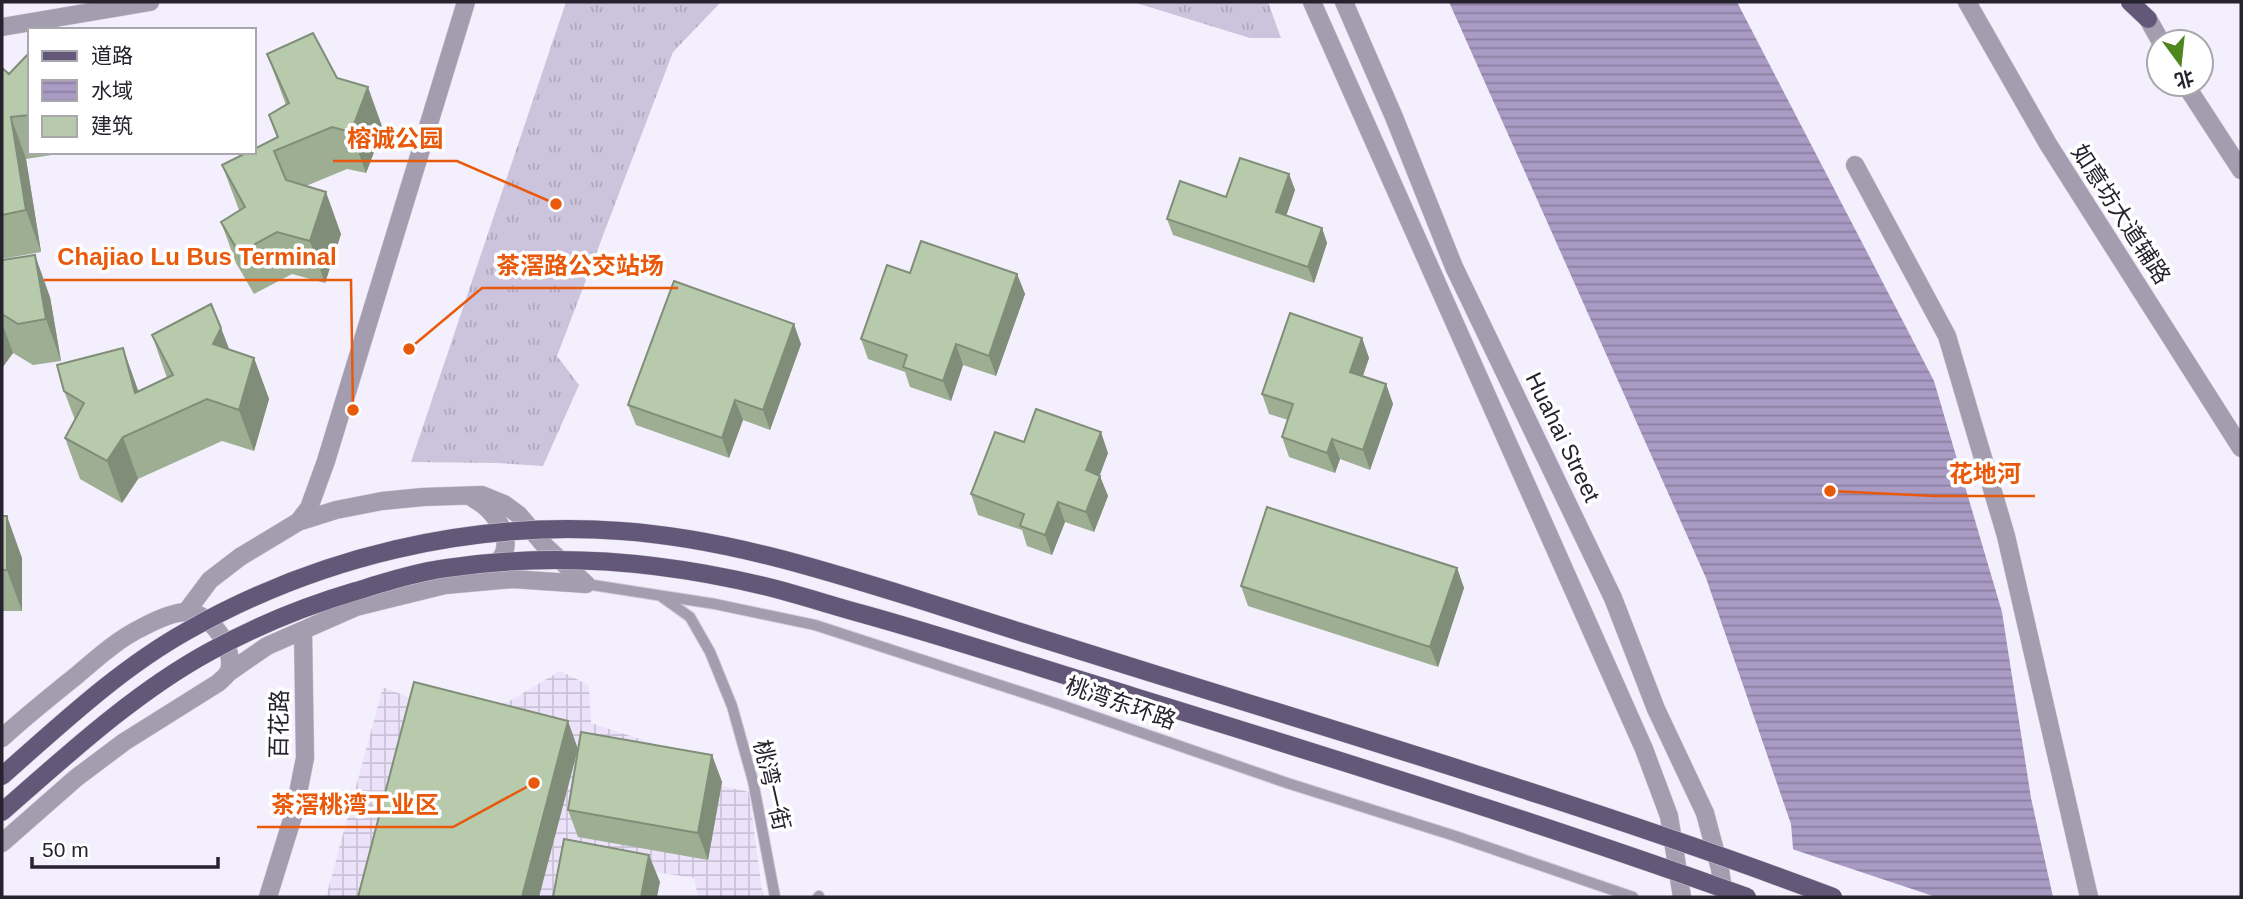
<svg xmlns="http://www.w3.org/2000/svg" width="2243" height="899" viewBox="0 0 2243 899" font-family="Arial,'Noto Sans SC',sans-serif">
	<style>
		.industrial { fill: url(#industrial-grid) }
		.grass { fill: url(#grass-tufts) }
		.water { fill: url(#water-rules) }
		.pier { fill: #f4effd }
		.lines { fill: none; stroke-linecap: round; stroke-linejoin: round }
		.service-casing { stroke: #cfcad8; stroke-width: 12 }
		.minor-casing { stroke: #cfcad8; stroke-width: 19 }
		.tertiary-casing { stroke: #cfcad8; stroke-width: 19 }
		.primary-casing { stroke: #cfcad8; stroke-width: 19 }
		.service { stroke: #a49db0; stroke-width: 10 }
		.minor { stroke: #a49db0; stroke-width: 18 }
		.tertiary { stroke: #a49db0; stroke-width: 18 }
		.primary { stroke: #645878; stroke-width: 18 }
		.primary-bridge-casing { stroke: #cfcad8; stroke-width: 19; stroke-linecap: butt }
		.primary-bridge { stroke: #645878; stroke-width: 18 }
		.wall { fill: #9dae93 }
		.shaded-wall { fill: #808d78 }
		.building { fill: #b7caab; stroke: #808d78; stroke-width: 2 }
		.labels { text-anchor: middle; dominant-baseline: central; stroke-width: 7; stroke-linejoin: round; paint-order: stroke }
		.street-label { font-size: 23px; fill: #26222e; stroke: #fff }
		.leader { fill: none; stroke: #e8590c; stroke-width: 2.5 }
		.callout-dot { fill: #e8590c; stroke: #fff; stroke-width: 2.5 }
		.callout-label { font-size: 24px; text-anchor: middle; font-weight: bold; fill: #e8590c; stroke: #fff; stroke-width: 7; stroke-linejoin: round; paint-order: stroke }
	</style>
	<defs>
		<pattern id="industrial-grid" width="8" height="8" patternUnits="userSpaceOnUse" patternTransform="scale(1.75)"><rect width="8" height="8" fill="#ece3fb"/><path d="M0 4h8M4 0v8" fill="none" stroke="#cac2d7"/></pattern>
		<pattern id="grass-tufts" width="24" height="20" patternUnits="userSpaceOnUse" patternTransform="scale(1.75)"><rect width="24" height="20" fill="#ccc3dd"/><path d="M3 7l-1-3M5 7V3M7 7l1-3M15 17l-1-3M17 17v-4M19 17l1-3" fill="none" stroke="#afa7be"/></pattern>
		<pattern id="water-rules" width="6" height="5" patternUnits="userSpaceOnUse" patternTransform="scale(1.75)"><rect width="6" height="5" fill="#aa9bc4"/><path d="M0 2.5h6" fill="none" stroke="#8a7ea0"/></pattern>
	</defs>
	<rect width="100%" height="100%" fill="#f4effd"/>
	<path class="industrial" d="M560,671L589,685L591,723L670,749L675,775L749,792L763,897H698L694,878L629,868L632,897H326L383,687L421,702L466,707L508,702Z"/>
	<path class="grass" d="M566,2H721L673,52L557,356L579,385L543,466L497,463L411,462Z
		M1133,2H1268L1281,38H1250Z"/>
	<path class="water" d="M1449,2H1737L1934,381L2002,612L2031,798L2053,897H1797L1791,824L1706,578Z"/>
	<path class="pier" d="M1789,848L1936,897H1794Z"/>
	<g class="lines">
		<g class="service-casing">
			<path id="service" d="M586,584L715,604L815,625L1061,705L1287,783L1452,835L1633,897
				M662,597L690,617L710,652L732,706L753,781L775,897
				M818,897L819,896"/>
		</g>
		<g class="minor-casing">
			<path id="minor" d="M2,27L150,2
				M1855,165L1947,336L2006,536L2089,897
				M474,499C491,508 513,534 503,555C499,561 493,567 488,572
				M298,522L336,510L382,501L423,497L482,495L504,504L519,515L545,546L586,584
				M186,612L210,580L240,557L298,522L309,508L326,461L466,2
				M228,673L267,646L356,607L384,600L445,585L512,579L586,584
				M268,897L294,813L305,758L303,631"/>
		</g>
		<g class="tertiary-casing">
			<path id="tertiary" d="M1312,2L1644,749L1669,816L1682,897
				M1344,2L1394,117L1454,267L1613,598L1656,709L1705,813L1720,869L1724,897
				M1967,2L2048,144L2241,448
				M2148,19L2161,42
				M2185,84L2241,170
				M2,738C26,716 51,696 76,676C96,659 118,639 141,628C154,621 172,612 187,612C210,612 236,649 229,671C227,676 222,679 218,683L124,742L76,778L2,843"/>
		</g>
		<g class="primary-casing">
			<path id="primary" d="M2130,2L2148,19"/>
		</g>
		<use href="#service" class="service"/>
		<use href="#minor" class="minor"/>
		<use href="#tertiary" class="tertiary"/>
		<use href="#primary" class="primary"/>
		<g class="primary-bridge-casing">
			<path id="primary-bridge" d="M2,776C60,725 119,669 187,631C317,557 471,520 621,531C722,538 821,569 917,599C998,625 1080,651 1161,676C1386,746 1613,814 1833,897
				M2,812C66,756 134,693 209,652C256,626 305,606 356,591C386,582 417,572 447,568C553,552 660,561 764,586C797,594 830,605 863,614C953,639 1043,669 1132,696C1338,760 1545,824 1747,897"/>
		</g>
		<use href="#primary-bridge" class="primary-bridge"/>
	</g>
	<path class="wall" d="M30,53V152H71L26,159L41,252L2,259V68L9,74Z
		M267,54L337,78L383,129L366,173L347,169L306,186L341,234L325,283L292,274L254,294L236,263L221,222L239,210L222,165L277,138L269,115L286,105Z
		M1289,174L1295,190L1286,216L1322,228L1327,243L1314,283L1173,235L1167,219Z
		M2,260L50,297L61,361L33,365L13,353L2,368Z
		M910,273L1017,274L1025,294L996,376L963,365L951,401L910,387L905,372L868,359L861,339Z
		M221,328L229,349L254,358L269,399L254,451L222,441L138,479L122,503L80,479L65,438L75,420L64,391H138L167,378L152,335Z
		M1362,338L1369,358L1363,376L1386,384L1393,404L1370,470L1340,459L1335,473L1289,457L1282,437L1288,420L1269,414L1262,394Z
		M801,344L770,430L743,420L729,458L636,425L628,405Z
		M1024,442L1108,453L1099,475L1108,496L1094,532L1065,522L1052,555L1027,546L1022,530L978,515L971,494Z
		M2,516L22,558V611H2Z
		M1457,568L1464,588L1438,667L1248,606L1241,586Z
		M712,755L722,782L708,860L578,837L568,810Z"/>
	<path class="shaded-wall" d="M368,87L383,129L366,173L351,132Z
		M11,117L26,159L41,252L26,210Z
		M1289,174L1295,190L1282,228L1276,212Z
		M326,192L341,234L325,283L310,241Z
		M1322,228L1327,243L1314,283L1308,267Z
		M35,255L50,297L61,361L46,319Z
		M1017,274L1025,294L996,376L989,356Z
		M2,323L13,353L2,368Z
		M794,324L801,344L770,430L763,410Z
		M221,328L237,370L213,344Z
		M1362,338L1369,358L1357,392L1350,372Z
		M956,344L963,365L951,401L943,381Z
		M123,348L138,390L148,426L135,393Z
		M254,358L269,399L254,451L239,410Z
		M1386,384L1393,404L1370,470L1363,450Z
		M735,400L743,420L729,458L722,438Z
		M1101,432L1108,453L1094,491L1086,470Z
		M123,437L138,479L122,503L107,461Z
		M1332,439L1340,459L1335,473L1327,453Z
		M1100,476L1108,496L1094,532L1086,512Z
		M1058,502L1065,522L1052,555L1045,535Z
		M7,516L22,558V611L7,570Z
		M1457,568L1464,588L1438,667L1430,647Z
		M568,721L578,749L539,897H522Z
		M712,755L722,782L708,860L698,833Z
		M649,855L660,882L657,897H641Z"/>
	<path class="building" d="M313,33L337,78L368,87L351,132L332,127L274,151L286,180L326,192L310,241L277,232L239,253L221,222L245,207L222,165L248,152H254V149L278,137L269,115L289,103L267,54Z
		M29,53H30V115L11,117L26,210L2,215V68L9,74Z
		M1240,158L1289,174L1276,212L1322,228L1308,267L1167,219L1180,181L1226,197Z
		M921,241L1017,274L989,356L956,344L943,381L903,367L907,355L861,339L887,265L910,273Z
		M35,255L46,319L18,324L2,314V260Z
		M674,281L794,324L763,410L735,400L722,438L628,405Z
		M211,304L221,328L213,344L254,358L239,410L207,399L123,437L107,461L65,438L84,403L64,391L57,365L123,348L135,393L173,375L152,335Z
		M1290,313L1362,338L1350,372L1386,384L1363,450L1332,439L1327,453L1282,437L1293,404L1262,394Z
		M1036,409L1101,432L1086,470L1100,476L1086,512L1058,502L1045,535L1020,526L1024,514L971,494L995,432L1024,442Z
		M1267,507L1457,568L1430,647L1241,586Z
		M2,516H7V570H2Z
		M414,682L568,721L522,897H358Z
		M581,732L712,755L698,833L568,810Z
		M564,839L649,855L641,897H553Z"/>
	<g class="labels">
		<g class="street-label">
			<text transform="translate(2121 214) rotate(57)">如意坊大道辅路</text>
			<text transform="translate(1563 437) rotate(64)">Huahai Street</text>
			<text transform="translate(1121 703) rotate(19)">桃湾东环路</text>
			<text transform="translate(279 724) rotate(-89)">百花路</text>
			<text transform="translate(772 785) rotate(77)">桃湾一街</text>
		</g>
	</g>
	<path class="leader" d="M556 204L457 161H333M353 410L351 280H44M409 349L482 288H678M1830 491L1935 496H2035M534 783L453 827H257"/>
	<g class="callout-dot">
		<circle cx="556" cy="204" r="7"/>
		<circle cx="353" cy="410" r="7"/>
		<circle cx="409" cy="349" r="7"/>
		<circle cx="1830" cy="491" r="7"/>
		<circle cx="534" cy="783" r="7"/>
	</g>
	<g class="callout-label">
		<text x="395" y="147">榕诚公园</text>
		<text x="197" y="265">Chajiao Lu Bus Terminal</text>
		<text x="580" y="274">茶滘路公交站场</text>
		<text x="1985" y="482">花地河</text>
		<text x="355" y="813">茶滘桃湾工业区</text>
	</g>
	<rect width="2243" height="899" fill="none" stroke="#26222e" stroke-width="7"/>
	<rect x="28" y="28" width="228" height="126" fill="#ffffff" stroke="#a8a7ab" stroke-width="2"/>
	<rect x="42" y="51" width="35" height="10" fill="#645878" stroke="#a8a7ab" stroke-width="2"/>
	<text x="91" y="63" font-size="21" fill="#26222e">道路</text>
	<rect x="42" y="80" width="35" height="21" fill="url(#water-rules)" stroke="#a8a7ab" stroke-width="2"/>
	<text x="91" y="98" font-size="21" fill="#26222e">水域</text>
	<rect x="42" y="116" width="35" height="21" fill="#b7caab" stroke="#a8a7ab" stroke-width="2"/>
	<text x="91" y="133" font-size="21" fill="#26222e">建筑</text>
	<g transform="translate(2180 63) rotate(165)"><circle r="33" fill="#ffffff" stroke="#a8a7ab" stroke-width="2"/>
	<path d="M0-5L12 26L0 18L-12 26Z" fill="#50861e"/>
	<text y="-10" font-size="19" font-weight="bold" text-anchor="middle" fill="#26222e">北</text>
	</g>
	<path d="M32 857v10h186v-10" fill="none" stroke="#26222e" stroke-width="3.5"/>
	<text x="42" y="857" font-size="21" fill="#26222e" stroke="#ffffff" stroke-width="5" paint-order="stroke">50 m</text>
</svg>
